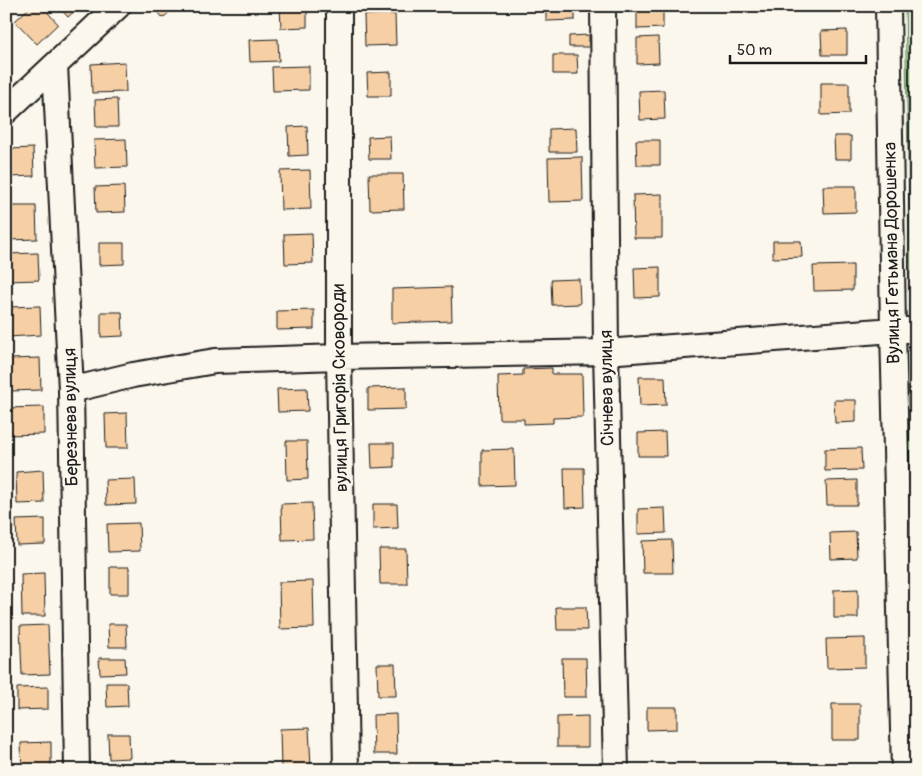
<svg xmlns="http://www.w3.org/2000/svg" width="922" height="776" viewBox="0 0 922 776" font-family="Pangolin,sans-serif">
	<style>
		.green { fill: #a5d99a; stroke: #607a5b }
		.building { fill: #f6cfa5; stroke: #1c1c1c }
		.lines { fill: none; stroke-linecap: round; stroke-linejoin: round }
		.minor-casing { stroke: #1c1c1c; stroke-width: 28 }
		.minor { stroke: #fbf7ec; stroke-width: 24 }
		.labels { text-anchor: middle; dominant-baseline: central; stroke-width: 4.5; stroke-linejoin: round; paint-order: stroke }
		.street-label { font-size: 18px; fill: #1c1c1c; stroke: #fbf7ec }
	</style>
	<rect width="100%" height="100%" fill="#fbf7ec"/>
	<filter id="ink" filterUnits="userSpaceOnUse"><feTurbulence type="fractalNoise" baseFrequency=".02" numOctaves="2"/><feDisplacementMap in="SourceGraphic" scale="10" xChannelSelector="R" yChannelSelector="G"/><feConvolveMatrix kernelMatrix="1 2 1 2 8 2 1 2 1" color-interpolation-filters="sRGB"/></filter>
	<g filter="url(#ink)">
		<path class="green" d="M905,6H916V314L911,307Z
			M916,348V735L905,380L906,357Z"/>
		<path class="building" d="M31,6H42L58,24L37,44L15,21Z
			M58,6H80L68,17Z
			M153,6H176L163,18Z
			M280,6H307V27L281,28Z
			M546,6H575V20L546,21Z
			M637,6H663V28L637,29Z
			M395,14L396,45L365,46L364,15Z
			M847,30V55H822L821,31Z
			M589,35V47H569V36Z
			M658,37L659,63L637,64V38Z
			M278,39L279,61L250,62L249,40Z
			M553,55H577L578,74H553Z
			M125,62L126,92L92,93L91,64Z
			M309,66V90L273,91L272,67Z
			M391,72V96H368L367,73Z
			M821,83H849V114L821,115Z
			M664,90L665,119L640,120L639,91Z
			M117,99L118,127H96L95,100Z
			M307,126L308,155L289,156L288,127Z
			M576,128L577,152H549V129Z
			M390,136L391,159H369L368,137Z
			M834,136H851V159H835Z
			M126,139L127,167L95,168L94,140Z
			M636,140H660V165H637Z
			M33,148L34,176L9,177V149Z
			M582,157L583,201L549,202L548,158Z
			M310,170L311,209L281,210L280,171Z
			M369,174H403L404,209L370,210Z
			M124,186L125,212L96,213L95,187Z
			M823,186H856V212L824,213Z
			M662,194V238H634L633,195Z
			M7,206H36L37,239L8,240Z
			M312,233L313,263L285,264L284,234Z
			M773,241H801L802,257L773,258Z
			M99,243H124V264L99,265Z
			M38,253L39,280L6,281V254Z
			M853,265V290L814,291L813,266Z
			M660,267V297L635,298L634,268Z
			M579,279L580,304L552,305L551,280Z
			M451,287L452,321L392,323V289Z
			M40,306L41,335L8,337L7,307Z
			M314,310V329L277,330V311Z
			M101,312H122L123,336L101,337Z
			M40,358L41,390L11,391V359Z
			M552,368V374H582L583,417L553,418V423L524,424V419H499L498,376L523,375V369Z
			M639,377H665L666,405L640,406Z
			M406,387V409L368,410V388Z
			M307,388L308,411L278,412L277,389Z
			M834,400H856V422L835,423Z
			M44,407V434L6,435V408Z
			M127,413L128,448H106L105,414Z
			M665,432L666,456H638V433Z
			M286,441H307L308,479L287,480Z
			M371,443H394V467L372,468Z
			M861,448L862,470L825,471V449Z
			M514,449L515,485L482,486V450Z
			M564,468H584L585,507L565,508Z
			M43,470L44,503L17,504L16,472Z
			M135,479L136,504L106,505L105,480Z
			M857,480V505H827L826,481Z
			M312,503L313,539L282,540L281,504Z
			M373,504H397L398,528L373,529Z
			M665,508L666,533L638,534V509Z
			M45,519V544L17,545L16,520Z
			M139,523L140,551L108,552L107,524Z
			M856,532L857,558L831,559L830,533Z
			M672,540L673,573H643L642,541Z
			M379,549H406L407,584H380Z
			M110,567H129V594H110Z
			M44,573L45,616H22L21,574Z
			M313,581L314,628L280,629L279,582Z
			M858,589V618H834V590Z
			M556,607H586L587,630H557Z
			M108,624H126L127,647H109Z
			M48,625L50,674L22,675L20,626Z
			M865,638V667L827,668L826,639Z
			M99,658H125L126,673L100,674Z
			M562,658H586L587,697H563Z
			M377,664H395L396,696H378Z
			M106,683H127L128,706L107,707Z
			M48,687V709L17,710V688Z
			M832,704H860V740H832Z
			M647,707H677V729L647,730Z
			M396,714L397,754H374L373,715Z
			M588,716V747H557V717Z
			M309,728L311,767L281,768L280,729Z
			M108,734H129L130,758L109,759Z
			M51,742V770H22L21,743Z"/>
		<g class="lines">
			<g class="minor-casing">
				<path id="minor" d="M339,6V357L346,770
					M603,6L606,352L616,770
					M888,6L893,330L904,770
					M55,65L71,390L77,770
					M6,111L118,6
					M71,390L133,375L215,361L339,357L606,352L893,330H916"/>
			</g>
			<use href="#minor" class="minor"/>
		</g>
	</g>
	<g class="labels">
		<g class="street-label">
			<text transform="translate(892 253) rotate(-91)">Вулиця Гетьмана Дорошенка</text>
			<text transform="translate(340 388) rotate(-91)">вулиця Григорія Сковороди</text>
			<text transform="translate(607 388) rotate(-91)">Січнева вулиця</text>
			<text transform="translate(71 417) rotate(-91)">Березнева вулиця</text>
		</g>
	</g>
	<rect width="922" height="776" fill="none" stroke="#fbf7ec" stroke-width="25"/>
	<rect x="12" y="12" width="897" height="751" fill="none" stroke="#1c1c1c" stroke-width="2" filter="url(#ink)"/>
	<path d="M730 55v8h136v-8" fill="none" stroke="#1c1c1c" stroke-width="2.5"/>
	<text x="737" y="55" font-size="15" fill="#1c1c1c" stroke="#fbf7ec" stroke-width="4" paint-order="stroke">50 m</text>
</svg>
